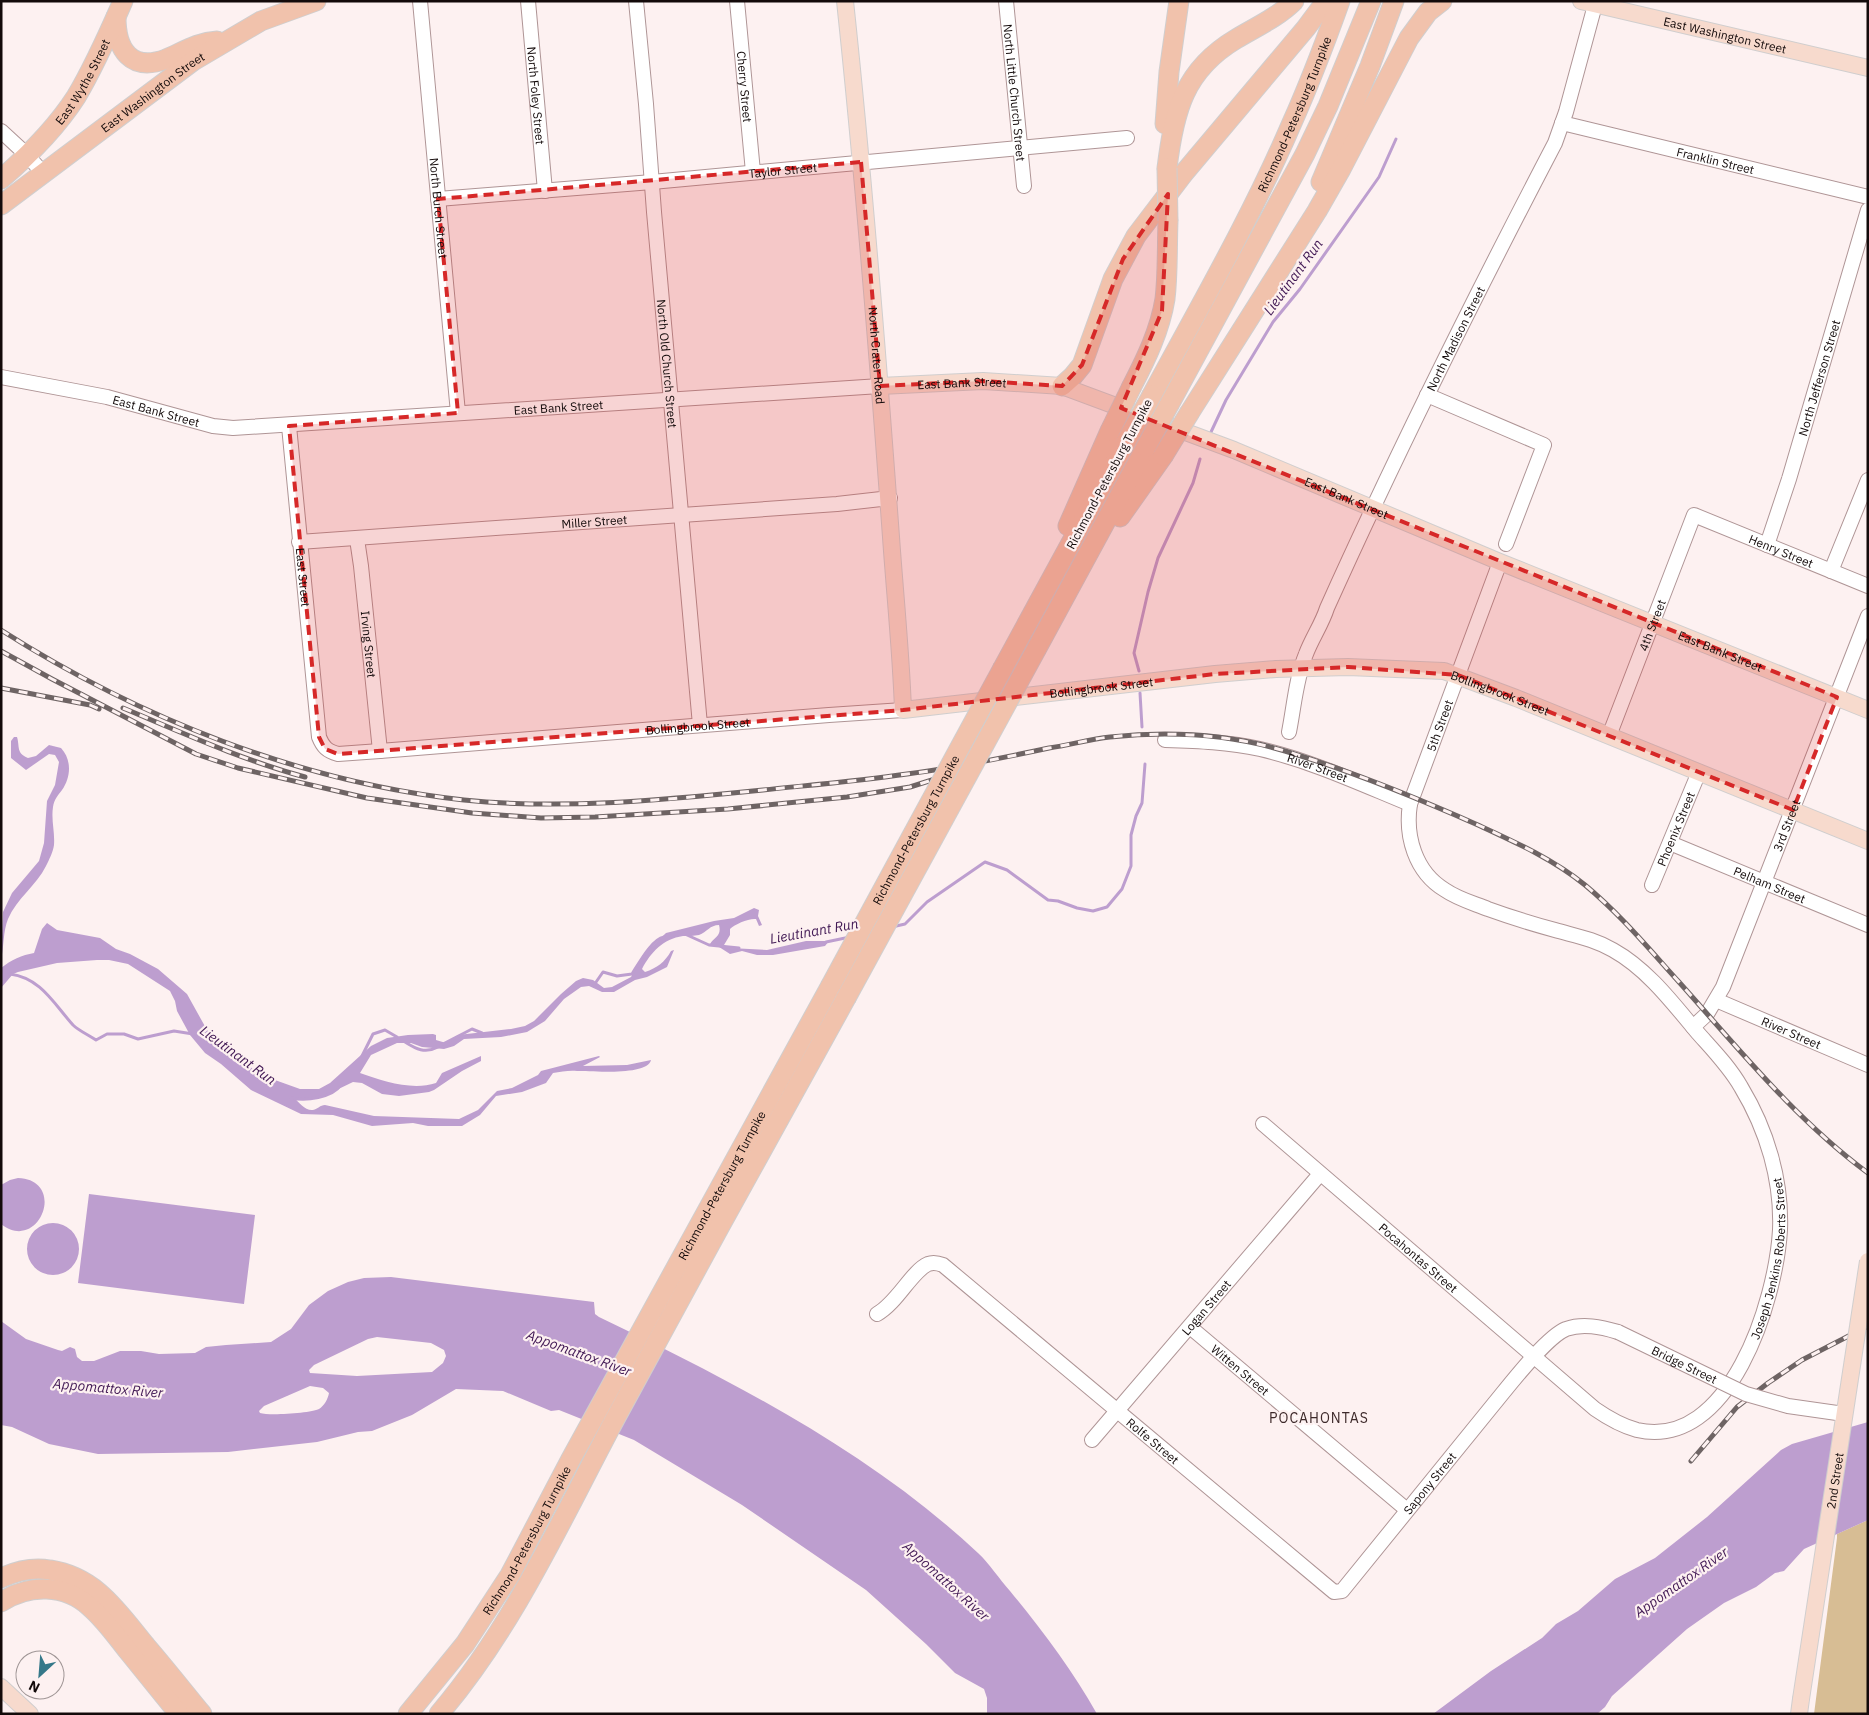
<svg xmlns="http://www.w3.org/2000/svg" width="1869" height="1715" viewBox="0 0 1869 1715" font-family="'IBM Plex Sans',sans-serif">
	<style>
		.green { fill: #d7bd94 }
		.water { fill: #bd9ecf; fill-rule: evenodd }
		.lines { fill: none; stroke-linecap: round; stroke-linejoin: round }
		.stream { stroke: #bd9ecf; stroke-width: 3 }
		.minor-casing { stroke: #af9596; stroke-width: 16 }
		.major-casing { stroke: #d0cece; stroke-width: 18 }
		.highway-casing { stroke: #d0cece; stroke-width: 21 }
		.minor { stroke: #fff; stroke-width: 14 }
		.major { stroke: #f7dacd; stroke-width: 16 }
		.highway { stroke: #f1c2ac; stroke-width: 19 }
		.rail-casing { stroke: #6e6464; stroke-width: 5 }
		.rail { stroke: #fdf1f1; stroke-width: 3; stroke-dasharray: 9; stroke-linecap: butt }
		.minor-bridge-casing { stroke: #af9596; stroke-width: 16; stroke-linecap: butt }
		.major-bridge-casing { stroke: #d0cece; stroke-width: 18; stroke-linecap: butt }
		.highway-bridge-casing { stroke: #d0cece; stroke-width: 21; stroke-linecap: butt }
		.minor-bridge { stroke: #fff; stroke-width: 14 }
		.major-bridge { stroke: #f7dacd; stroke-width: 16 }
		.highway-bridge { stroke: #f1c2ac; stroke-width: 19 }
		.marked { fill: #d62828; fill-opacity: 0.2; stroke: #d62828; stroke-width: 4; stroke-dasharray: 10 6; stroke-linejoin: round }
		.labels { text-anchor: middle; dominant-baseline: central; stroke-width: 4.5; stroke-linejoin: round; paint-order: stroke }
		.street-label { font-size: 12px; fill: #130a0a; stroke: #fdf1f1 }
		.water-label { font-size: 14px; font-style: italic; fill: #411854; stroke: #fdf1f1 }
		.neighbourhood-label { font-size: 14px; letter-spacing: 1px; fill: #3d292a; stroke: #fdf1f1 }
	</style>
	<rect width="100%" height="100%" fill="#fdf1f1"/>
	<path class="green" d="M1868,1520V1714H1814L1837,1538V1534Z"/>
	<path class="water" d="M14,737H17C20,747 16,753 28,758L36,756L49,745L61,748C72,760 71,777 62,790C58,795 54,800 53,807C51,820 55,832 54,845C53,852 49,860 46,866C36,886 17,898 8,919C3,931 4,947 1,960L3,912L12,893L39,861L44,843L47,801L55,785L59,762L55,755L49,754L26,770L11,758V741Z
		M754,908L759,910L758,916L762,925L759,926L756,919C749,918 735,924 730,929V935L724,945L730,948L767,950L806,941H829L825,946L773,955H757L742,951L730,954L716,945L710,944C714,937 722,936 719,925C710,925 707,932 699,935C694,936 688,936 683,936C663,939 651,952 642,969L645,972C657,968 665,962 671,951L674,950L667,967L647,977L635,980L614,992H602L589,986L581,987L564,999L545,1021L527,1032L501,1037L464,1039L454,1046L444,1049L422,1047L411,1043H397L371,1055L360,1073C383,1081 412,1091 436,1083L442,1073L481,1056V1061L462,1071L434,1090L429,1092L399,1096L382,1094L362,1083L353,1082L324,1096L316,1098H294C299,1102 305,1111 313,1110C318,1109 320,1105 325,1105L374,1116L459,1119L478,1110L497,1091L512,1088L538,1075L541,1071L599,1056L600,1057L583,1066L627,1065L651,1060C648,1076 591,1071 577,1071C569,1070 561,1072 553,1073L546,1083L522,1092L496,1096L480,1115L462,1126H428L413,1123L372,1126L333,1115L301,1114L251,1090L221,1064L205,1053L190,1035L177,1011L175,1001L170,991L128,964L109,960H97L57,963L18,972L13,974L1,988V968C11,960 22,955 34,953L42,929L47,923L57,930L100,938L116,949L130,954L158,969L187,994L207,1030L227,1050L261,1075L300,1089H319L330,1083L371,1046L387,1038L408,1035L433,1034L436,1035V1040L446,1043L458,1035L511,1029L525,1026L534,1021L561,994L576,981L583,978L593,980L604,988L612,987L631,977L643,955L666,933L714,921L734,918Z
		M18,1178C68,1180 39,1254 1,1224V1185L10,1180Z
		M89,1194L255,1215L244,1304L78,1283Z
		M27 1249a26 26 0 1 1 52 0a26 26 0 1 1-52 0Z
		M391,1277L594,1302L595,1314L599,1317C732,1381 869,1451 978,1553C990,1564 999,1579 1010,1591C1042,1630 1072,1670 1097,1714H987V1698L984,1689L955,1673L926,1644L866,1590L742,1505L634,1440L559,1410L551,1411L503,1391L456,1389L412,1415L372,1431L358,1432L317,1442L228,1452L98,1454L49,1444L12,1427L1,1425V1321L26,1339L58,1350L62,1351L70,1347L75,1349L77,1357L82,1361H94L120,1351H141L159,1354L195,1353L206,1347L226,1345L271,1342L291,1329L309,1305L328,1291L348,1282L364,1278ZM377,1337L431,1343L444,1350L446,1356L443,1363L432,1372L357,1376L310,1373L309,1370L314,1365L368,1339ZM310,1386L323,1388L329,1393C328,1399 324,1406 319,1409C311,1413 270,1416 260,1413L259,1411L264,1406Z
		M1868,1422V1520L1804,1549L1784,1571L1775,1573L1756,1587L1724,1603L1687,1629L1612,1696L1605,1707L1597,1714H1433L1491,1671L1542,1638L1556,1624L1578,1611L1615,1579L1655,1558L1707,1517L1781,1450L1792,1444Z"/>
	<g class="lines">
		<path class="stream" d="M1211,432L1226,400L1273,322L1300,289L1379,177L1396,139
			M1139,671L1134,653L1148,592L1158,558L1193,483L1200,459
			M1140,693L1142,727
			M892,927L905,924L927,902L985,862L1007,870L1048,900L1058,901L1077,908L1093,911L1107,907L1122,889L1131,866V835L1136,816L1142,803L1145,764
			M687,935L709,945L739,948
			M826,942L850,937
			M10,974C41,978 54,1004 73,1025C79,1031 89,1035 96,1040L107,1034H124L138,1039L174,1031L193,1034
			M594,985L603,972L617,976L632,974C639,963 652,939 664,937
			M405,1042C416,1049 425,1054 438,1047
			M443,1044L472,1029L482,1033
			M362,1056L373,1034L385,1030L397,1037
			M291,1098C306,1101 332,1098 341,1085"/>
		<g class="minor-casing">
			<g id="minor">
				<path id="s1" d="M420,1L458,413"/>
				<path id="s2" d="M528,1L545,191"/>
				<path id="s3" d="M636,1L646,104L654,212L700,725"/>
				<path id="s4" d="M737,1L753,172"/>
				<path id="s5" d="M1006,1L1024,186"/>
				<path id="s6" d="M1562,123L1868,197"/>
				<path d="M1,131L27,155L43,173"/>
				<path id="s7" d="M438,199L652,182L1127,138"/>
				<path id="s8" d="M1,377L107,397L213,426L233,428L880,386"/>
				<path d="M1427,395L1544,445L1506,544"/>
				<path id="s9" d="M289,426L319,737C323,747 327,751 338,754L380,751L829,715L903,710"/>
				<path id="s10" d="M357,539L361,566L380,751"/>
				<path id="s11" d="M299,542L837,504L890,498"/>
				<path id="s12" d="M1767,545L1789,479L1868,210"/>
				<path d="M1831,571L1868,480"/>
				<path id="s13" d="M1289,732C1294,707 1296,678 1306,654C1312,638 1322,624 1327,608C1398,450 1475,296 1555,143L1566,112L1595,5"/>
				<path id="s14" d="M1609,736L1694,515L1868,586"/>
				<path id="s15" d="M1165,740C1197,741 1229,742 1260,749C1312,761 1361,784 1410,804"/>
				<path id="s16" d="M1670,843L1868,925"/>
				<path id="s17" d="M1652,885L1699,772"/>
				<path id="s18" d="M1716,1000L1868,1065"/>
				<path id="s19" d="M1693,1027L1707,1014L1723,987L1868,616"/>
				<path id="s20" d="M1263,1124L1595,1409C1608,1418 1622,1426 1637,1430C1730,1451 1776,1300 1780,1230C1782,1180 1767,1130 1741,1087C1729,1066 1712,1049 1697,1032C1672,1002 1647,969 1613,950C1594,939 1576,936 1555,930C1533,924 1510,917 1488,909C1473,903 1458,899 1445,890C1415,872 1405,836 1410,804L1500,562"/>
				<path id="s21" d="M877,1314C897,1303 912,1271 928,1264C933,1262 938,1263 943,1265L1334,1592L1342,1591C1392,1529 1442,1467 1493,1405C1508,1387 1546,1337 1566,1329C1583,1323 1601,1327 1618,1332"/>
				<path id="s22" d="M1190,1327L1407,1510"/>
				<path id="s23" d="M1092,1440L1320,1174"/>
			</g>
		</g>
		<g class="major-casing">
			<g id="major">
				<path id="s24" d="M845,1C864,179 878,358 891,537C895,595 901,652 903,710L1215,674L1276,669L1348,667L1444,671L1516,698L1868,841"/>
				<path id="s25" d="M1581,1L1868,68"/>
				<path id="s26" d="M880,386L983,381L1062,386L1234,450L1500,562L1868,710"/>
				<path d="M1,1687L30,1714"/>
				<path d="M1799,1714L1801,1699"/>
			</g>
		</g>
		<g class="highway-casing">
			<g id="highway">
				<path d="M116,17C116,50 131,72 166,59C183,52 197,42 217,41"/>
				<path d="M1165,124L1169,72L1179,1"/>
				<path d="M1167,168C1174,111 1184,70 1236,39C1256,27 1278,17 1294,1"/>
				<path id="s27" d="M1,179C29,155 56,128 76,97C94,67 109,33 123,1"/>
				<path d="M1321,182L1370,66L1394,1"/>
				<path id="s28" d="M1,205L193,61L261,21L316,1"/>
				<path d="M1062,386L1073,376L1082,365L1113,279L1136,236L1184,173L1306,28L1326,1"/>
				<path d="M1132,386C1146,359 1160,330 1165,299C1168,274 1167,247 1168,221"/>
				<path id="s29" d="M1152,395C1200,306 1251,218 1291,125C1309,85 1325,43 1340,1"/>
				<path d="M1170,403L1305,154L1328,106L1371,1"/>
				<path d="M1190,412L1317,211L1341,169L1409,38L1428,12L1442,1"/>
				<path d="M1120,517L1163,456"/>
				<path d="M1068,526L1110,431"/>
				<path d="M1037,648L1146,447"/>
				<path d="M1003,668L1127,440"/>
				<path d="M1,1578C16,1571 33,1567 50,1570C96,1577 118,1612 146,1646C165,1668 183,1691 202,1714"/>
				<path d="M1,1602C29,1584 65,1584 90,1607C105,1620 116,1636 128,1651C145,1672 162,1693 179,1714"/>
				<path id="s30" d="M408,1714L465,1644L510,1575L571,1459L830,987"/>
				<path d="M439,1714C514,1626 561,1520 615,1419C691,1278 768,1138 846,998"/>
			</g>
		</g>
		<use href="#minor" class="minor"/>
		<use href="#major" class="major"/>
		<use href="#highway" class="highway"/>
		<g class="rail-casing">
			<path id="rail" d="M1,630C139,718 300,782 464,800C563,810 664,800 763,790C811,785 859,781 907,774C955,768 1002,758 1049,748C1070,745 1090,739 1110,737C1168,731 1229,734 1285,751C1351,771 1415,797 1478,825C1515,842 1553,859 1585,885C1620,914 1649,949 1679,982C1738,1048 1796,1120 1868,1173
				M1,651L52,679L196,754L238,768L367,798L472,813L541,818L595,817L728,809L847,797L910,787L957,772
				M1,688L90,705L99,709
				M123,708C183,733 242,760 305,777
				M1691,1461L1737,1407L1768,1383L1802,1360L1868,1326"/>
		</g>
		<use href="#rail" class="rail"/>
		<g class="minor-bridge-casing">
			<g id="minor-bridge">
				<path id="s31" d="M1618,1332L1746,1394L1788,1406L1844,1414"/>
			</g>
		</g>
		<g class="major-bridge-casing">
			<g id="major-bridge">
				<path id="s32" d="M1801,1699L1868,1261"/>
			</g>
		</g>
		<g class="highway-bridge-casing">
			<g id="highway-bridge">
				<path d="M1167,168L1168,221"/>
				<path d="M1110,431L1132,386"/>
				<path d="M1127,440L1152,395"/>
				<path d="M1146,447L1170,403"/>
				<path d="M1163,456L1190,412"/>
				<path id="s33" d="M830,987L1003,668"/>
				<path d="M846,998L1037,648"/>
			</g>
		</g>
		<use href="#minor-bridge" class="minor-bridge"/>
		<use href="#major-bridge" class="major-bridge"/>
		<use href="#highway-bridge" class="highway-bridge"/>
	</g>
	<path class="marked" d="M861,162L880,386L983,381L1062,386L1082,365L1123,259L1168,194L1162,311L1121,408L1837,697L1793,810L1458,675L1348,667L1215,674L903,710L338,754L325,749L319,737L289,426L458,413L438,199Z"/>
	<g class="labels">
		<g class="street-label">
			<text stroke="none"><textPath href="#s25" startOffset="148">East Washington Street</textPath></text>
			<text stroke="none"><textPath href="#s27" startOffset="128">East Wythe Street</textPath></text>
			<text stroke="none"><textPath href="#s4" startOffset="86">Cherry Street</textPath></text>
			<text stroke="none"><textPath href="#s28" startOffset="189">East Washington Street</textPath></text>
			<text stroke="none"><textPath href="#s5" startOffset="92">North Little Church Street</textPath></text>
			<text stroke="none"><textPath href="#s2" startOffset="95">North Foley Street</textPath></text>
			<text stroke="none"><textPath href="#s29" startOffset="315">Richmond-Petersburg Turnpike</textPath></text>
			<text stroke="none"><textPath href="#s6" startOffset="158">Franklin Street</textPath></text>
			<text stroke="none"><textPath href="#s7" startOffset="346">Taylor Street</textPath></text>
			<text stroke="none"><textPath href="#s1" startOffset="208">North Burch Street</textPath></text>
			<text stroke="none"><textPath href="#s13" startOffset="429">North Madison Street</textPath></text>
			<text stroke="none"><textPath href="#s24" startOffset="356">North Crater Road</textPath></text>
			<text stroke="none"><textPath href="#s3" startOffset="364">North Old Church Street</textPath></text>
			<text stroke="none"><textPath href="#s12" startOffset="175">North Jefferson Street</textPath></text>
			<text stroke="none"><textPath href="#s26" startOffset="82">East Bank Street</textPath></text>
			<text stroke="none"><textPath href="#s8" startOffset="564">East Bank Street</textPath></text>
			<text stroke="none"><textPath href="#s8" startOffset="159">East Bank Street</textPath></text>
			<text transform="translate(1109 474) rotate(-62)">Richmond-Petersburg Turnpike</text>
			<text stroke="none"><textPath href="#s26" startOffset="488">East Bank Street</textPath></text>
			<text stroke="none"><textPath href="#s11" startOffset="296">Miller Street</textPath></text>
			<text stroke="none"><textPath href="#s14" startOffset="331">Henry Street</textPath></text>
			<text stroke="none"><textPath href="#s9" startOffset="152">East Street</textPath></text>
			<text stroke="none"><textPath href="#s14" startOffset="119">4th Street</textPath></text>
			<text stroke="none"><textPath href="#s10" startOffset="106">Irving Street</textPath></text>
			<text stroke="none"><textPath href="#s26" startOffset="892">East Bank Street</textPath></text>
			<text stroke="none"><textPath href="#s24" startOffset="911">Bollingbrook Street</textPath></text>
			<text stroke="none"><textPath href="#s24" startOffset="1315">Bollingbrook Street</textPath></text>
			<text stroke="none"><textPath href="#s9" startOffset="700">Bollingbrook Street</textPath></text>
			<text stroke="none"><textPath href="#s20" startOffset="1459">5th Street</textPath></text>
			<text stroke="none"><textPath href="#s15" startOffset="156">River Street</textPath></text>
			<text stroke="none"><textPath href="#s19" startOffset="224">3rd Street</textPath></text>
			<text stroke="none"><textPath href="#s33" startOffset="179">Richmond-Petersburg Turnpike</textPath></text>
			<text stroke="none"><textPath href="#s17" startOffset="61">Phoenix Street</textPath></text>
			<text stroke="none"><textPath href="#s16" startOffset="108">Pelham Street</textPath></text>
			<text stroke="none"><textPath href="#s18" startOffset="82">River Street</textPath></text>
			<text stroke="none"><textPath href="#s30" startOffset="616">Richmond-Petersburg Turnpike</textPath></text>
			<text stroke="none"><textPath href="#s20" startOffset="729">Joseph Jenkins Roberts Street</textPath></text>
			<text stroke="none"><textPath href="#s20" startOffset="205">Pocahontas Street</textPath></text>
			<text stroke="none"><textPath href="#s23" startOffset="175">Logan Street</textPath></text>
			<text stroke="none"><textPath href="#s31" startOffset="74">Bridge Street</textPath></text>
			<text stroke="none"><textPath href="#s22" startOffset="66">Witten Street</textPath></text>
			<text stroke="none"><textPath href="#s21" startOffset="361">Rolfe Street</textPath></text>
			<text stroke="none"><textPath href="#s32" startOffset="221">2nd Street</textPath></text>
			<text stroke="none"><textPath href="#s21" startOffset="744">Sapony Street</textPath></text>
			<text stroke="none"><textPath href="#s30" startOffset="211">Richmond-Petersburg Turnpike</textPath></text>
		</g>
		<g class="water-label">
			<text transform="translate(1293 277) rotate(-54)">Lieutinant Run</text>
			<text transform="translate(814 931) rotate(-10)">Lieutinant Run</text>
			<text transform="translate(238 1055) rotate(36)">Lieutinant Run</text>
			<text transform="translate(579 1353) rotate(20)">Appomattox River</text>
			<text transform="translate(108 1388) rotate(5)">Appomattox River</text>
			<text transform="translate(946 1581) rotate(42)">Appomattox River</text>
			<text transform="translate(1681 1582) rotate(-35)">Appomattox River</text>
		</g>
		<g class="neighbourhood-label">
			<text x="1319" y="1418">POCAHONTAS</text>
		</g>
	</g>
	<rect width="1869" height="1715" fill="none" stroke="#130a0a" stroke-width="5"/>
	<g transform="translate(40 1675) rotate(206)"><circle r="24" fill="#fdf1f1" stroke="#9f9595"/>
	<path d="M0-4L9 19L0 12L-9 19Z" fill="#357889"/>
	<text y="-8" font-size="14" font-weight="bold" text-anchor="middle" fill="#130a0a">N</text>
	</g>
</svg>
